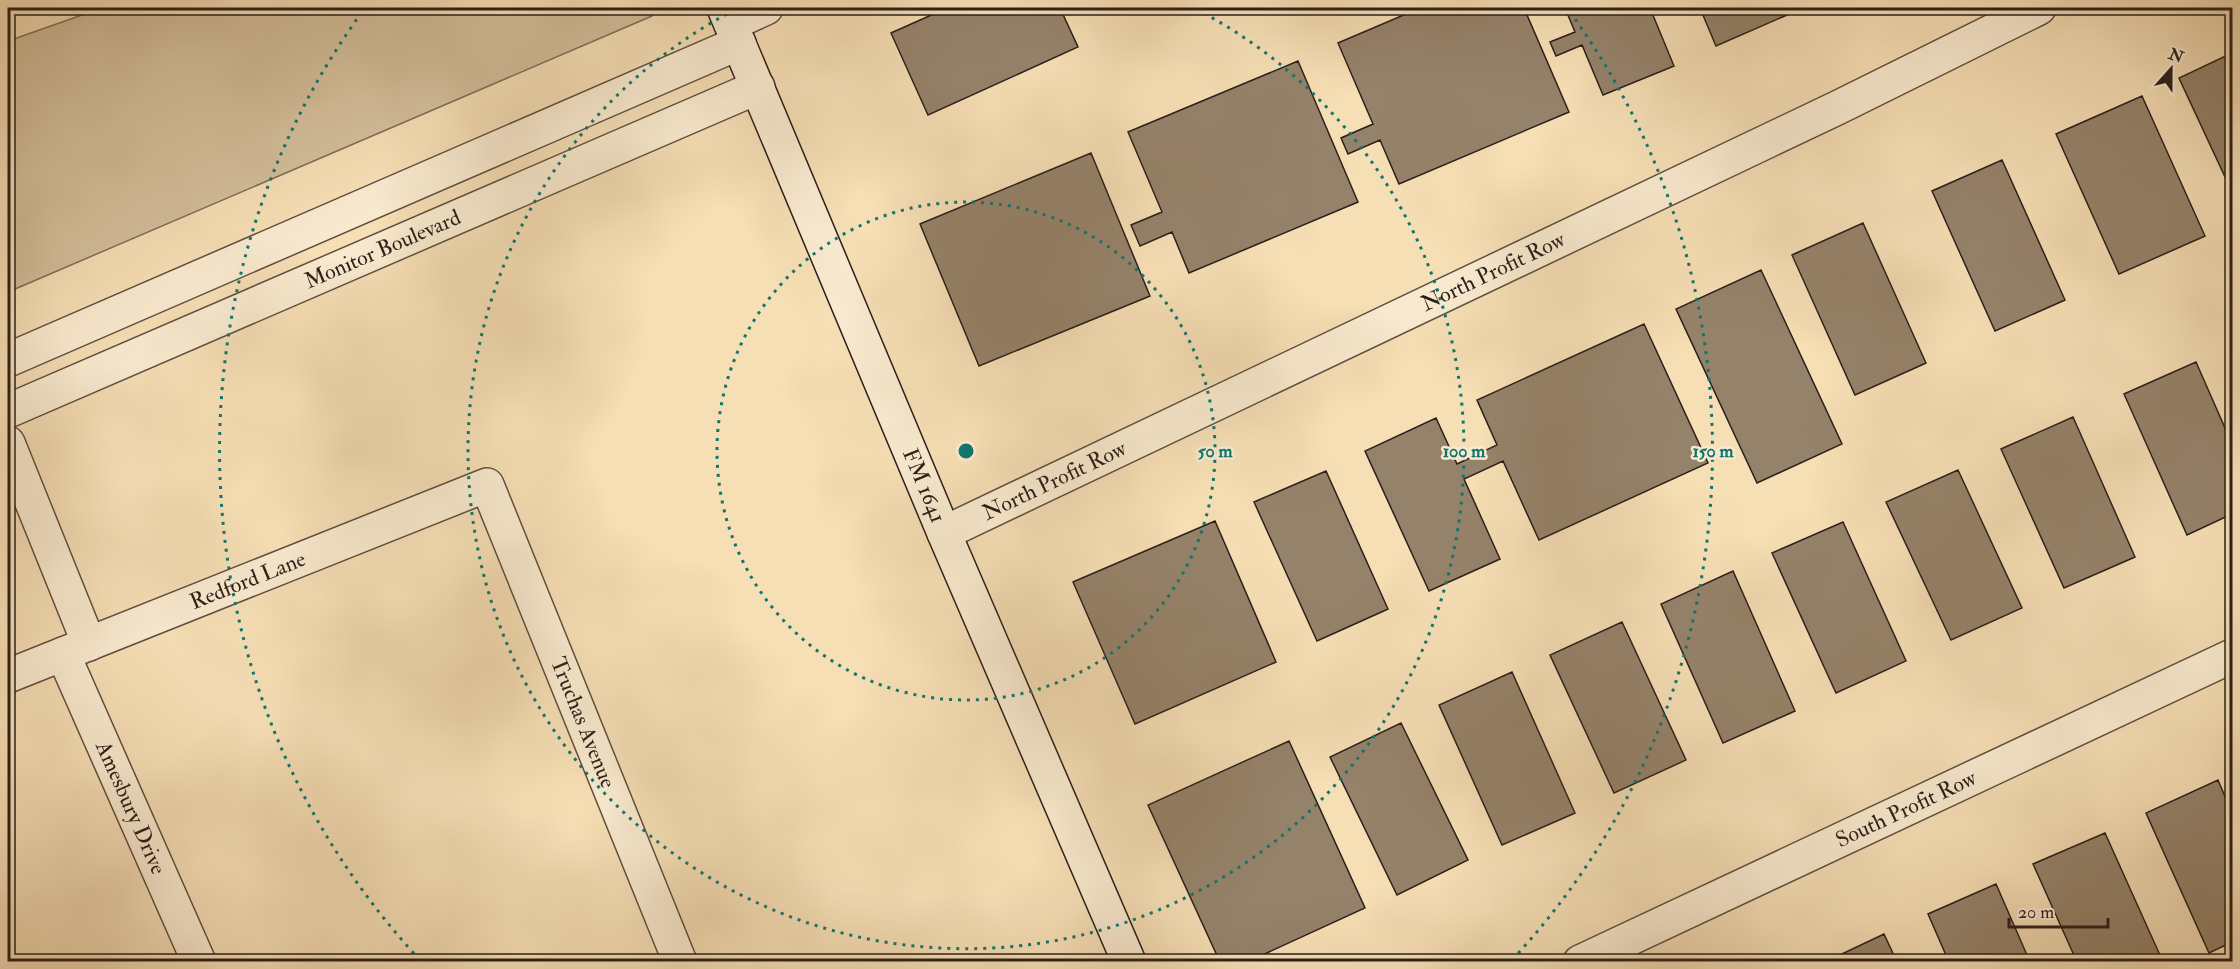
<svg xmlns="http://www.w3.org/2000/svg" width="2240" height="969" viewBox="0 0 2240 969" font-family="'IM FELL Double Pica',serif">
	<style>
		.green { fill: #d3be9a; stroke: #7f6e5a; stroke-width: 1.5 }
		.building { fill: #95826a; stroke: #2b1f19; stroke-width: 1.5 }
		.lines { fill: none; stroke-linecap: round; stroke-linejoin: round }
		.minor-casing { stroke: #5e4f40; stroke-width: 36 }
		.tertiary-casing { stroke: #5e4f40; stroke-width: 36 }
		.secondary-casing { stroke: #2b1f19; stroke-width: 36 }
		.minor { stroke: #f9eacf; stroke-width: 33 }
		.tertiary { stroke: #f9eacf; stroke-width: 33 }
		.secondary { stroke: #f9eacf; stroke-width: 33 }
		.ring { fill: none; stroke: #0f766e; stroke-width: 3; stroke-dasharray: 3 6 }
		.labels { text-anchor: middle; dominant-baseline: central; stroke-width: 5; stroke-linejoin: round; paint-order: stroke }
		.street-label { font-size: 22px; fill: #2b1f19; stroke: #f9eacf }
		.centre { fill: #0f766e; stroke: #f9eacf; stroke-width: 3 }
		.ring-label { font-size: 18px; text-anchor: middle; font-weight: bold; fill: #0f766e; stroke: #f9eacf; stroke-width: 5; stroke-linejoin: round; paint-order: stroke }
	</style>
	<rect width="100%" height="100%" fill="#f6deb5"/>
	<filter id="stains"><feTurbulence type="fractalNoise" baseFrequency=".00333" numOctaves="4"/><feColorMatrix values="0 0 0 0 .2 0 0 0 0 .09 0 0 0 0 .02 0 0 0 .5 -.17"/></filter>
	<radialGradient id="worn" r=".72"><stop offset=".6" stop-color="#630" stop-opacity="0"/><stop offset="1" stop-color="#630" stop-opacity=".3"/></radialGradient>
	<path class="green" d="M102,8H649L652,16L8,292V41Z"/>
	<path class="building" d="M947,8H1060L1078,47L928,115L891,33Z
		M1420,8H1524L1569,112L1399,184L1380,140L1348,154L1341,138L1373,124L1338,43Z
		M1565,8H1650L1674,66L1603,95L1582,45L1556,56L1550,42L1575,32Z
		M1700,8H1784L1787,15L1716,46Z
		M2232,53V192L2179,78Z
		M1298,61L1358,202L1189,273L1172,232L1140,246L1131,225L1162,212L1128,132Z
		M2142,96L2205,236L2119,274L2056,134Z
		M1091,153L1150,296L979,366L920,224Z
		M2002,160L2065,300L1995,331L1932,191Z
		M1863,223L1926,363L1855,395L1792,255Z
		M1761,270L1842,444L1757,483L1676,309Z
		M1644,324L1708,463L1539,540L1503,461L1464,479L1500,559L1429,591L1365,451L1436,418L1457,464L1497,445L1477,400Z
		M2196,362L2232,444V514L2187,535L2124,394Z
		M2073,417L2135,557L2064,588L2001,449Z
		M1958,470L2022,608L1951,640L1886,502Z
		M1326,471L1388,609L1317,641L1254,502Z
		M1215,521L1276,662L1135,724L1073,582Z
		M1843,522L1906,661L1836,693L1772,553Z
		M1733,571L1795,711L1723,743L1661,604Z
		M1622,622L1686,760L1614,793L1550,655Z
		M1512,672L1575,813L1502,845L1439,705Z
		M1401,723L1468,860L1397,895L1330,757Z
		M1289,741L1365,908L1247,962H1220L1148,805Z
		M2218,780L2232,813V942L2209,953L2146,813Z
		M2105,833L2163,962H2077L2033,864Z
		M1996,884L2030,962H1949L1928,914Z
		M1884,934L1897,962H1825Z"/>
	<g class="lines">
		<g class="minor-casing">
			<g id="minor">
				<path d="M731,24L766,8"/>
				<path d="M8,443L89,644"/>
				<path id="s1" d="M944,533L1837,108L2039,8"/>
				<path id="s2" d="M63,654L199,962"/>
				<path id="s3" d="M8,676L487,485L680,962"/>
				<path id="s4" d="M1580,962L2232,656"/>
			</g>
		</g>
		<g class="tertiary-casing">
			<g id="tertiary">
				<path d="M8,360L739,43"/>
				<path id="s5" d="M8,411L758,87"/>
			</g>
		</g>
		<g class="secondary-casing">
			<g id="secondary">
				<path id="s6" d="M724,8L944,533L1129,962"/>
			</g>
		</g>
		<use href="#minor" class="minor"/>
		<use href="#tertiary" class="tertiary"/>
		<use href="#secondary" class="secondary"/>
	</g>
	<g class="ring">
		<circle cx="966" cy="451" r="249"/>
		<path d="M1196 9A498 498 0 1 1 736 9"/>
		<path d="M420 960A747 747 0 0 1 362 12M1570 12A747 747 0 0 1 1512 960"/>
	</g>
	<g class="labels">
		<g class="street-label">
			<text stroke="none"><textPath href="#s5" startOffset="408">Monitor Boulevard</textPath></text>
			<text stroke="none"><textPath href="#s1" startOffset="608">North Profit Row</textPath></text>
			<text stroke="none"><textPath href="#s1" startOffset="122">North Profit Row</textPath></text>
			<text stroke="none"><textPath href="#s6" startOffset="518">FM 1641</textPath></text>
			<text stroke="none"><textPath href="#s3" startOffset="258">Redford Lane</textPath></text>
			<text stroke="none"><textPath href="#s3" startOffset="772">Truchas Avenue</textPath></text>
			<text stroke="none"><textPath href="#s2" startOffset="168">Amesbury Drive</textPath></text>
			<text stroke="none"><textPath href="#s4" startOffset="360">South Profit Row</textPath></text>
		</g>
	</g>
	<circle cx="966" cy="451" r="9" class="centre"/>
	<g class="ring-label">
		<text x="1215" y="457">50 m</text>
		<text x="1464" y="457">100 m</text>
		<text x="1713" y="457">150 m</text>
	</g>
	<rect width="2240" height="969" fill="none" stroke="#f6deb5" stroke-width="30"/>
	<rect x="9" y="9" width="2222" height="951" fill="none" stroke="#2b1f19" stroke-width="3"/>
	<rect x="15" y="15" width="2210" height="939" fill="none" stroke="#2b1f19" stroke-width="1.5"/>
	<g transform="translate(2171 69) rotate(21)" stroke="#f9eacf" stroke-width="4.5" paint-order="stroke">
	<path d="M0-4.5L10 22L0 15L-10 22Z" fill="#2b1f19"/>
	<text y="-9" font-size="16" font-weight="bold" text-anchor="middle" fill="#2b1f19">N</text>
	</g>
	<path d="M2009 918v9h99v-9" fill="none" stroke="#2b1f19" stroke-width="3"/>
	<text x="2018" y="918" font-size="18" fill="#2b1f19" stroke="#f9eacf" stroke-width="4.5" paint-order="stroke">20 m</text>
	<rect width="100%" height="100%" filter="url(#stains)"/>
	<rect width="100%" height="100%" fill="url(#worn)"/>
</svg>
